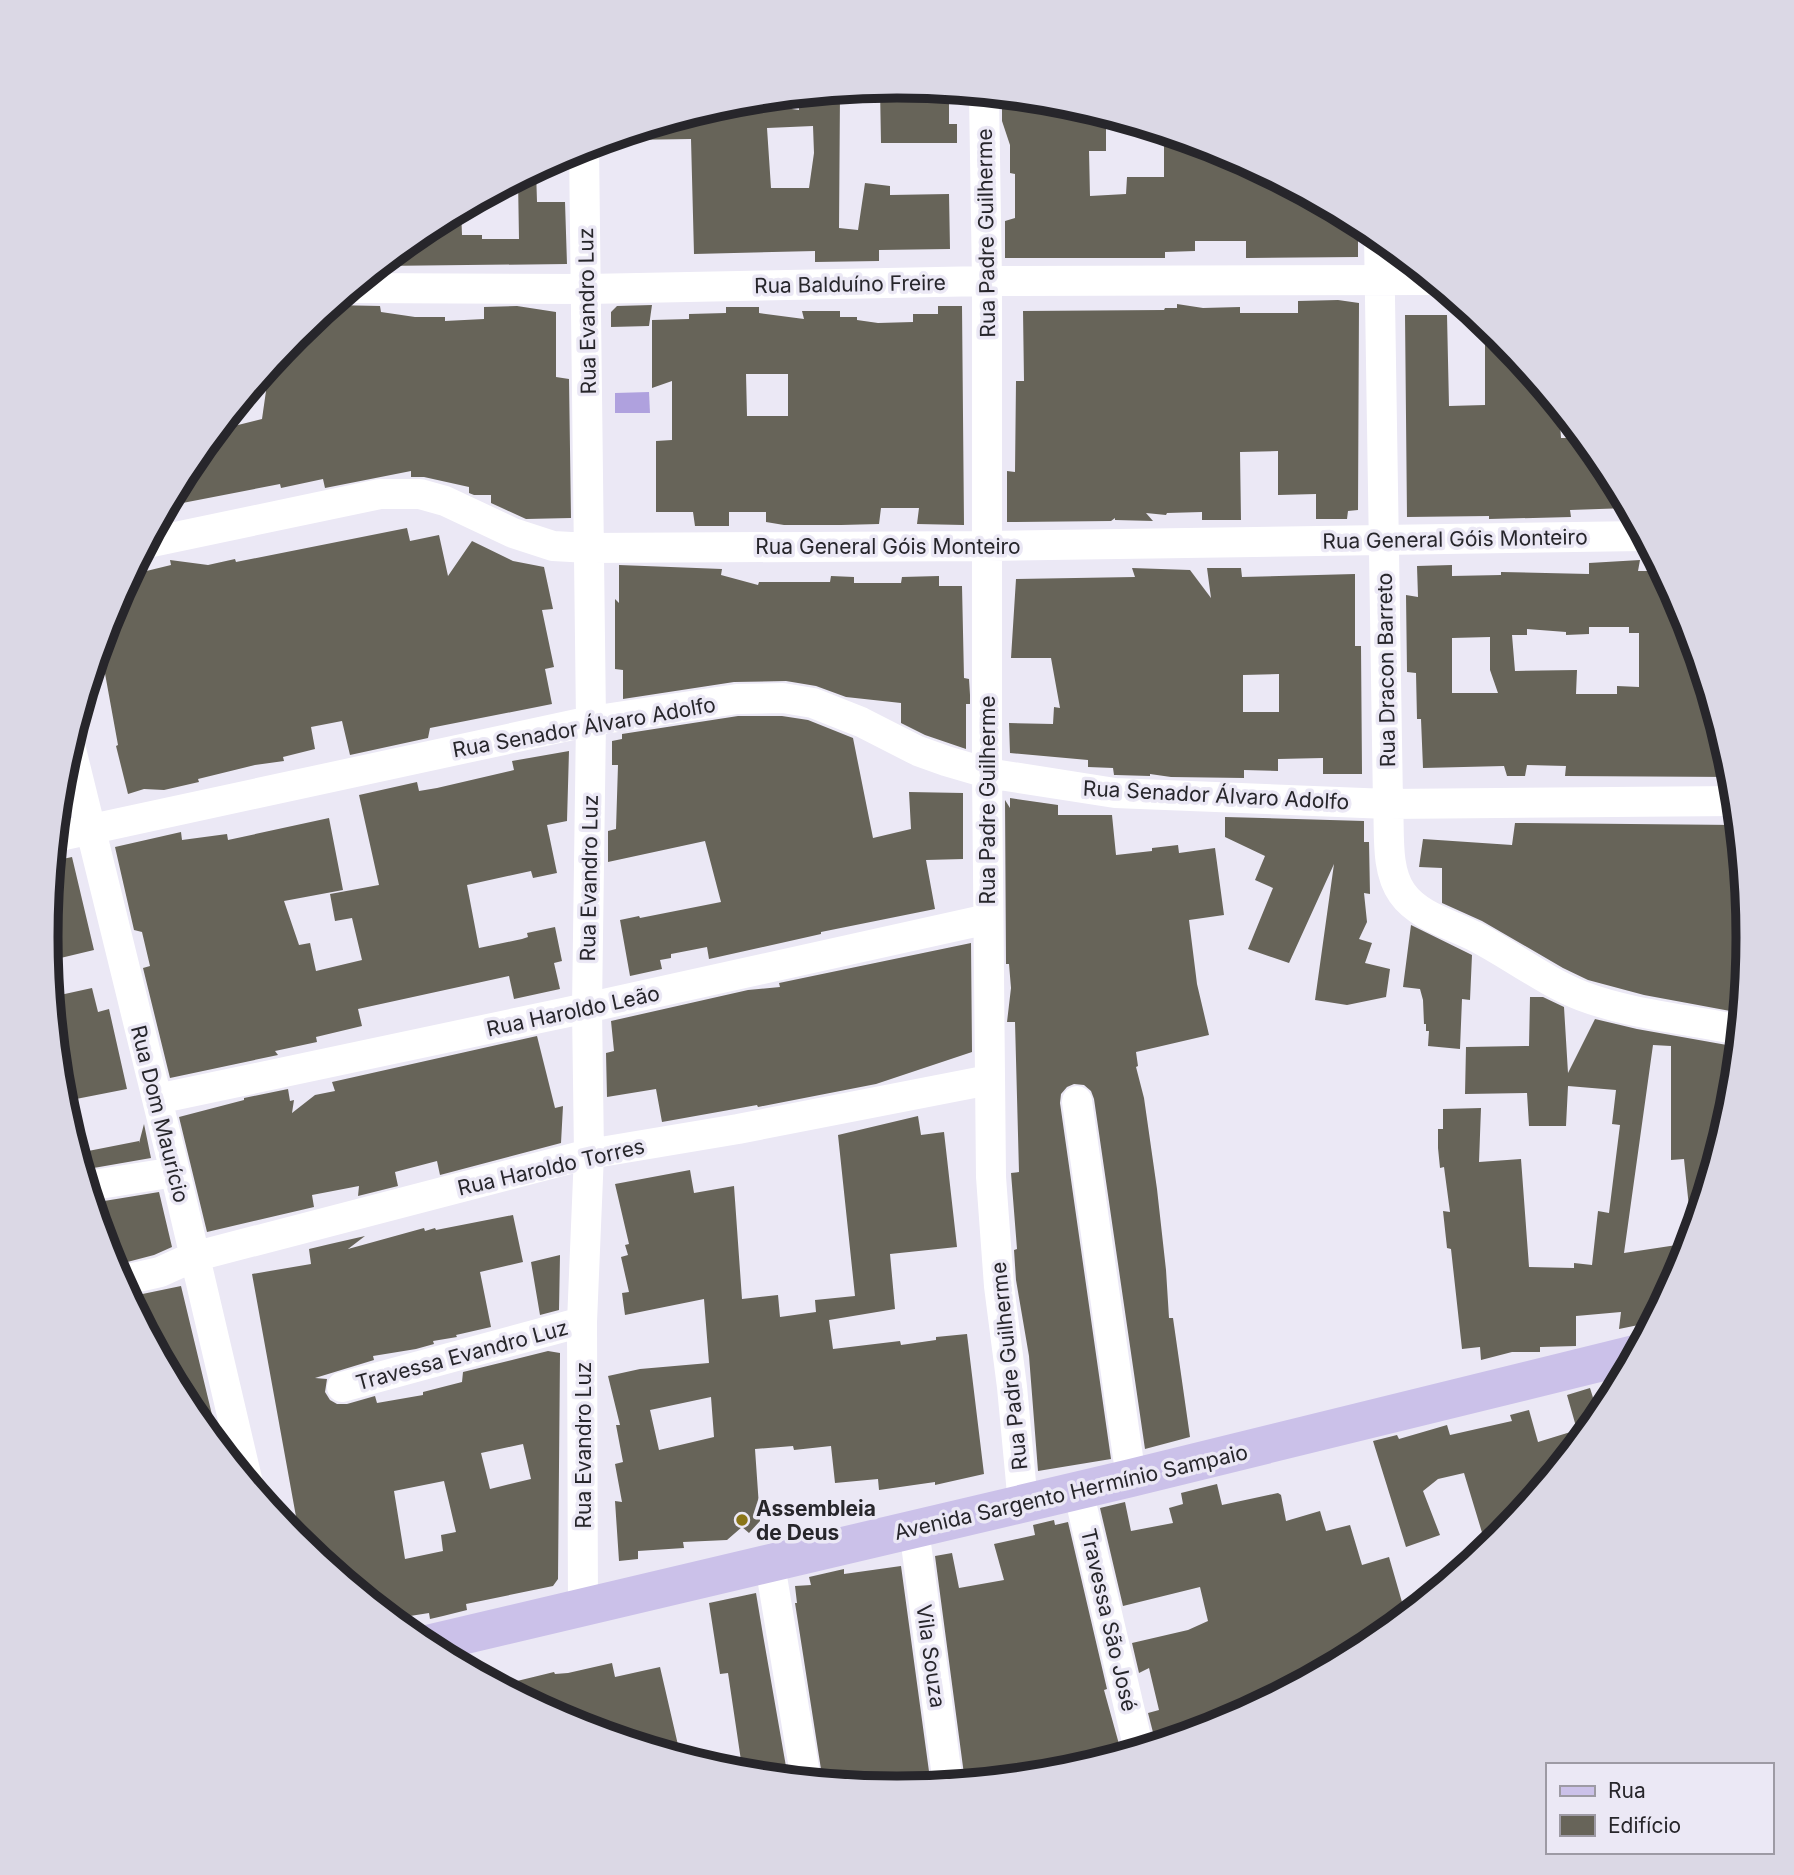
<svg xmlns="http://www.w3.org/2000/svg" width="1794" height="1875" viewBox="0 0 1794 1875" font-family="Inter,sans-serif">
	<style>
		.water { fill: #afa1de }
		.building { fill: #676459; fill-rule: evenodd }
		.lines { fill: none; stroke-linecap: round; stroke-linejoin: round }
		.minor { stroke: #fff; stroke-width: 30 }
		.major { stroke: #cbc1e9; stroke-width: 38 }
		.poi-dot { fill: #8a7518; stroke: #ebe8f5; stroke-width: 2.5 }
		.labels { text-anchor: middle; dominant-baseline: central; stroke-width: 7; stroke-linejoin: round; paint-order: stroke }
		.street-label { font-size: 21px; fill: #27262b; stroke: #ebe8f5 }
		.poi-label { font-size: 21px; font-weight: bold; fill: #27262b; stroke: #ebe8f5; text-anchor: start }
		.rim { fill: none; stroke: #27262b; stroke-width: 9 }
	</style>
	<rect width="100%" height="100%" fill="#ebe8f5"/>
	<path class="water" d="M649,392L650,413H615V393Z"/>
	<path class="building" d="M897,86L949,91V124H957V143H881L880,88Z
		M840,92L839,228L858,230L865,183L890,186V195L949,194L950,249L879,250V261L815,262V251L694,254L691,139L625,140L624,135L731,102L763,99V105L799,110V107H806V95ZM813,126L814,153L809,188H771L767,128Z
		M1002,96L1064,102L1106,115V151H1089L1090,196L1126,194L1127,177H1164V133L1223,151L1358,223V257L1246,258V241H1195V251L1165,252V258H1005V221L1015,218V174L1010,173V145L1002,121Z
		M536,170L537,202H565L567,264L379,266L424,229L461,209L462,235H482V239H519L518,179Z
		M1338,300L1359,303L1358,510L1348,511L1347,519H1316V494L1278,495V451L1240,452L1241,520H1202V512L1167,513L1166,515L1146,513L1153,521L1115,520V518L1111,521L1007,522V471L1015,472L1016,381H1024L1023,311L1164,310L1165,308H1177V304L1203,308L1240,307V313H1298V301Z
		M332,305L380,306L381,312L415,317H445V321L484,319V307L517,306L556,312V377L569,379L571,518L526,519L491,503V495H474L469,493V487L424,477H411V471L325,488L323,479L281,488L280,484L167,506L189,464L218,430L262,419L266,391L254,386L295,335Z
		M652,305L649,326L611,327V312L617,306Z
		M938,306H962L964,525L917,524L919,508H881L879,524L841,525H784L766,522V512H729V526H695L693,512H656V441L672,440V381L652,388V320L689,319V314L726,313V307H759V313L804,319L802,311H840V317H857V320L878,323L913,322V314H938ZM746,374H788V416H747Z
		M1405,315H1447L1449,406L1485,405V323L1499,336L1559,409L1561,438H1583L1605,465L1628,508L1570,510L1571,517L1489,519V516L1407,517Z
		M407,528L410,541L439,535L448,576L472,541L513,561L544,567L553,609L542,610L554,667L545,669L552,704L430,728L428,738L350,755L342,721L311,727L315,749L283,757L284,761L255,765L198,779L199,782L164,790L144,789L128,794L116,746L118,745L100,646L110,611L130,575L171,565L170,560L208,565L235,559L236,562Z
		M1640,560L1638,571H1662L1684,612L1733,777L1565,776L1566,766L1527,765L1525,776H1507L1504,766L1423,768L1421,719H1417L1416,673L1407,672L1406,595L1418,597L1417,566L1452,565V576L1501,575V572L1589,574V563ZM1589,627H1629V633H1639V687L1617,686V694H1576L1577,670L1515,671L1512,635H1527V629L1566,632V635L1589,634ZM1490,637V670L1498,693H1452V638Z
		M619,565L722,569L721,575L758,585L759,582H830L831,576L854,577V583H901L902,577L939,576V586H962L964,678L969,679L970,695V704H966V749L925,735L901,723V703L846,697L816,686L786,681L734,682L623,699V670L615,669V599L619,603Z
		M1132,568L1190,570L1211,598L1207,568H1241L1242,577L1355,574V646H1361L1362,774H1323V758L1278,759V771L1244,770V778L1171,777L1150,774V776L1116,775H1114L1113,768L1088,767V760L1010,753L1009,723L1053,724L1054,707L1060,708L1051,658H1011L1016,579L1135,577ZM1279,674V712H1243V675Z
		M738,716H782L808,720L853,738L873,838L911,829L909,792L963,793V859L926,860L935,909L821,932V934L709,959L707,947L671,954V958L660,960L662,969L630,976L620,920L639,916L640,918L721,902L705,841L608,862V831L616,829L618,765H612V741L622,739V734Z
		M569,751L567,821L547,825L557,873L533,878L531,871L467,885L479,948L522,939L528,937L527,933L555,927L562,961L554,963L560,989L514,999L509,976L358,1009L362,1026L316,1037L317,1042L275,1051L278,1055L170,1078L143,968L150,966L142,932L134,930L115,847L181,832L182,840L227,834L228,840L329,818L343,890L284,901L299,945L310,943L316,971L362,960L352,918L335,921L330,894L379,885L359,795L417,782L419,791L437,788L514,770L512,761Z
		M1010,798L1058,805V815H1112L1116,855L1152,851V848L1178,845L1179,853L1215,848L1224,915L1189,920L1197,984L1209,1035L1136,1052L1138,1066L1136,1067L1144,1098L1157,1189L1166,1270L1169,1318H1173L1190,1437L1145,1449L1094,1099L1091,1091L1084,1085L1074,1084L1067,1087L1061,1094L1060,1103L1111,1459L1038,1471L1029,1356L1016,1280L1014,1250L1017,1249L1011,1173L1019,1172L1015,1022H1007L1011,988L1009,964H1006L1005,800L1010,808Z
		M1225,817L1364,821V842H1369L1370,894L1364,893L1367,922L1359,939L1372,943L1365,963L1390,969L1386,997L1347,1005L1315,1000L1334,864L1289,963L1248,949L1273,888L1255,880L1265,856L1225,837Z
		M1515,823L1737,825L1748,938L1741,1013L1644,995L1588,980L1563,968L1482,921L1442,903V868L1419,867L1423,839L1512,845Z
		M72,857L94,950L48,961L46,937L53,861Z
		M1411,925L1472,955L1470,1000L1462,999L1460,1049L1428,1046L1429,1031H1426V1024H1424L1423,1000L1420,989L1403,987Z
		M971,943L972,1052L876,1084L758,1107L757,1105L662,1122L656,1089L607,1097L606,1053L614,1051L611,1021L748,990L780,987L779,983Z
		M92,988L98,1012L109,1009L127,1089L76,1099L68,1061L58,1063L51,997Z
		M1530,997H1543L1564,1007L1568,1073L1595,1019L1637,1029L1738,1047L1732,1104L1692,1236L1684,1159L1671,1160V1046L1653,1045L1624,1253L1690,1243L1684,1264L1653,1322L1619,1329L1621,1312L1576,1316V1346L1540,1347V1352H1512L1481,1360L1480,1347L1462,1349L1451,1249L1447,1248L1443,1211L1450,1212L1444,1167L1440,1168L1438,1148V1129H1443V1109L1481,1108L1479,1162L1521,1159L1529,1267L1574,1268V1263L1592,1265L1598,1211L1609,1213L1620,1125L1612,1124L1616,1090L1568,1086L1566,1126H1529L1527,1093L1465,1094L1466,1047L1529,1046Z
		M537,1036L555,1108L563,1106L561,1143L440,1175L437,1161L395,1172L398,1186L358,1196L359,1186L312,1195L314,1207L207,1232L179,1117L244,1100V1098L288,1089L290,1101L294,1100L292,1113L315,1095L335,1091L332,1082Z
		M918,1116L921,1135L944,1132L957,1247L890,1254L895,1309L829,1320L833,1349L900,1341L901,1345L936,1340V1337L967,1334L984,1474L935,1485V1482L879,1490L878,1479L835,1483L831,1446L794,1450L793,1446L755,1449L760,1521L749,1533L742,1527L727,1540L683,1542L684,1548L638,1551V1559L619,1561L615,1501L622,1502L615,1464L623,1462L616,1425H620L608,1376L640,1369L709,1363L704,1299L625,1315L622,1293L629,1292L621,1257L628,1255L625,1245L629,1244L615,1184L690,1170L694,1193L734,1186L742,1299L778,1295L780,1317L816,1312L815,1300L855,1296L838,1135ZM711,1397L714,1437L659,1450L650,1410Z
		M144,1124L151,1158L82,1170L78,1153L139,1141V1143Z
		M159,1192L172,1247L154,1255L112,1266L92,1203Z
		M513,1215L523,1262L480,1272L491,1327L456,1335L457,1337L433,1341L434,1344L416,1349L373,1356L374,1360L315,1378L327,1379L325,1392L330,1400L337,1404H347L375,1396L377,1403L423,1395V1392L462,1382L463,1372L548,1351L560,1353L558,1579L553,1586L466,1604L467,1610L443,1616L430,1619L429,1613L391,1619L371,1602L368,1585L353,1588L301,1544L252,1274L311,1264L309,1249L330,1244L365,1236L348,1249L424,1228L425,1231L435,1228L436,1230ZM523,1444L531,1479L490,1489L481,1453ZM444,1481L456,1532L441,1535L443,1551L405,1559L394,1491Z
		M560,1255L559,1310L540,1315L531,1262Z
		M181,1286L220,1448L189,1410L128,1297Z
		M1590,1388L1595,1404L1611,1399L1605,1411L1499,1540L1487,1549L1464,1473L1438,1479L1423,1491L1440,1535L1406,1547L1373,1441L1397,1435L1399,1439L1447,1425L1450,1435L1512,1421L1510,1415L1529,1410L1538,1442L1577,1430L1567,1395Z
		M1217,1484L1222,1505L1278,1493L1281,1495L1286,1521L1320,1511L1326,1531L1350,1525L1362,1565L1389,1557L1406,1616L1370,1646L1259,1705L1200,1718L1203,1730L1156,1744L1148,1713L1159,1710L1149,1668L1139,1673L1132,1643L1188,1630L1208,1621L1200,1587L1123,1606L1100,1508L1125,1502L1131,1531L1173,1523L1169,1508L1183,1504L1181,1493Z
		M1054,1520L1055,1525L1068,1522L1107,1689L1104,1690L1122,1755L1076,1769L1073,1758L1037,1761L1035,1769L990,1776L991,1780L965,1782L935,1556L952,1553L959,1588L1004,1580L994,1544L1035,1535L1033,1525Z
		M901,1566L931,1786L897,1789L823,1782L795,1603H797L795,1586L811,1585L809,1577L844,1569V1574Z
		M756,1593L763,1635L788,1778L743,1774L728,1673L720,1674L709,1603Z
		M612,1663L615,1677L660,1667L681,1758L571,1724L522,1698L517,1681L554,1672L555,1674L568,1673Z"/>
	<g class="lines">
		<path class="minor" d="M984,95L987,281V773L991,1177L999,1286L1012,1387L1023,1504
			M1379,236L1388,804C1390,831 1385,869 1402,893C1418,916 1450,924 1474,936C1511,955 1544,981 1582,996C1632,1015 1688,1019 1739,1030
			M353,288L587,289L987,281L1432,280
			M147,543L380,494H420L445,501L513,533L553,546L589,548L987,546L1643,536
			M70,745L175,1172L248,1483
			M55,837L591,721L737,699L783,698L813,703L861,722L918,751L946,761L987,773L1115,793L1388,804L1735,801
			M157,1099L568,1012L988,919
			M1077,1101L1131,1478
			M87,1186L175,1172
			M120,1281L160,1272L193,1257L589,1154L738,1129L989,1080
			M342,1387L582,1322
			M1078,1490L1139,1750
			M914,1529L948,1784
			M770,1565L806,1780
			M583,1609L582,1322L589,1154L587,1008L591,721L584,147"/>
		<path class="major" d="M423,1645L1131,1478L1635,1354"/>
	</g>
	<circle class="poi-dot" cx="742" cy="1520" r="7"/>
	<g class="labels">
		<g class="street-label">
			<text transform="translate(986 233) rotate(-91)">Rua Padre Guilherme</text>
			<text transform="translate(850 284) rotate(-1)">Rua Balduíno Freire</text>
			<text transform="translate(587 311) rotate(-91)">Rua Evandro Luz</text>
			<text transform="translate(1455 539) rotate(-1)">Rua General Góis Monteiro</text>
			<text x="888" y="546">Rua General Góis Monteiro</text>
			<text transform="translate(1386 670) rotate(-91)">Rua Dracon Barreto</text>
			<text transform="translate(584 727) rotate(-10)">Rua Senador Álvaro Adolfo</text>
			<text transform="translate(1216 795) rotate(3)">Rua Senador Álvaro Adolfo</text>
			<text transform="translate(987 800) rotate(-90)">Rua Padre Guilherme</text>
			<text transform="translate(589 878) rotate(-89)">Rua Evandro Luz</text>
			<text transform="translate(573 1011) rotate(-12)">Rua Haroldo Leão</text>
			<text transform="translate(160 1114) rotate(76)">Rua Dom Maurício</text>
			<text transform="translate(551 1167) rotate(-13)">Rua Haroldo Torres</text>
			<text transform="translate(462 1355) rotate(-15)">Travessa Evandro Luz</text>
			<text transform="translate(1009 1366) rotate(-96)">Rua Padre Guilherme</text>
			<text transform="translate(583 1445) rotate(-90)">Rua Evandro Luz</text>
			<text transform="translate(1071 1492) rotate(-13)">Avenida Sargento Hermínio Sampaio</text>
			<text transform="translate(1109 1620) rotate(77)">Travessa São José</text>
			<text transform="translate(931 1656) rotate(82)">Vila Souza</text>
		</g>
		<g class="poi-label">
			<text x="756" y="1508">Assembleia<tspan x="756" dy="24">de Deus</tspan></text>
		</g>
	</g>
	<path d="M0 0H1794V1875H0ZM58 937a839 839 0 1 1 1678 0a839 839 0 1 1-1678 0Z" fill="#dbd8e5" fill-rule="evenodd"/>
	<path class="rim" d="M58 937a839 839 0 1 1 1678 0a839 839 0 1 1-1678 0Z"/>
	<rect x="1546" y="1763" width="228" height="91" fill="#ebe8f5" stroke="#9d9aa4" stroke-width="2"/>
	<rect x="1560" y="1786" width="35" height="10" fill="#cbc1e9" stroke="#9d9aa4" stroke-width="2"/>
	<text x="1608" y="1798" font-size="21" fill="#27262b">Rua</text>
	<rect x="1560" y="1815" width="35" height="21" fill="#676459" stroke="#9d9aa4" stroke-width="2"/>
	<text x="1608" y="1833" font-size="21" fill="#27262b">Edifício</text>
</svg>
